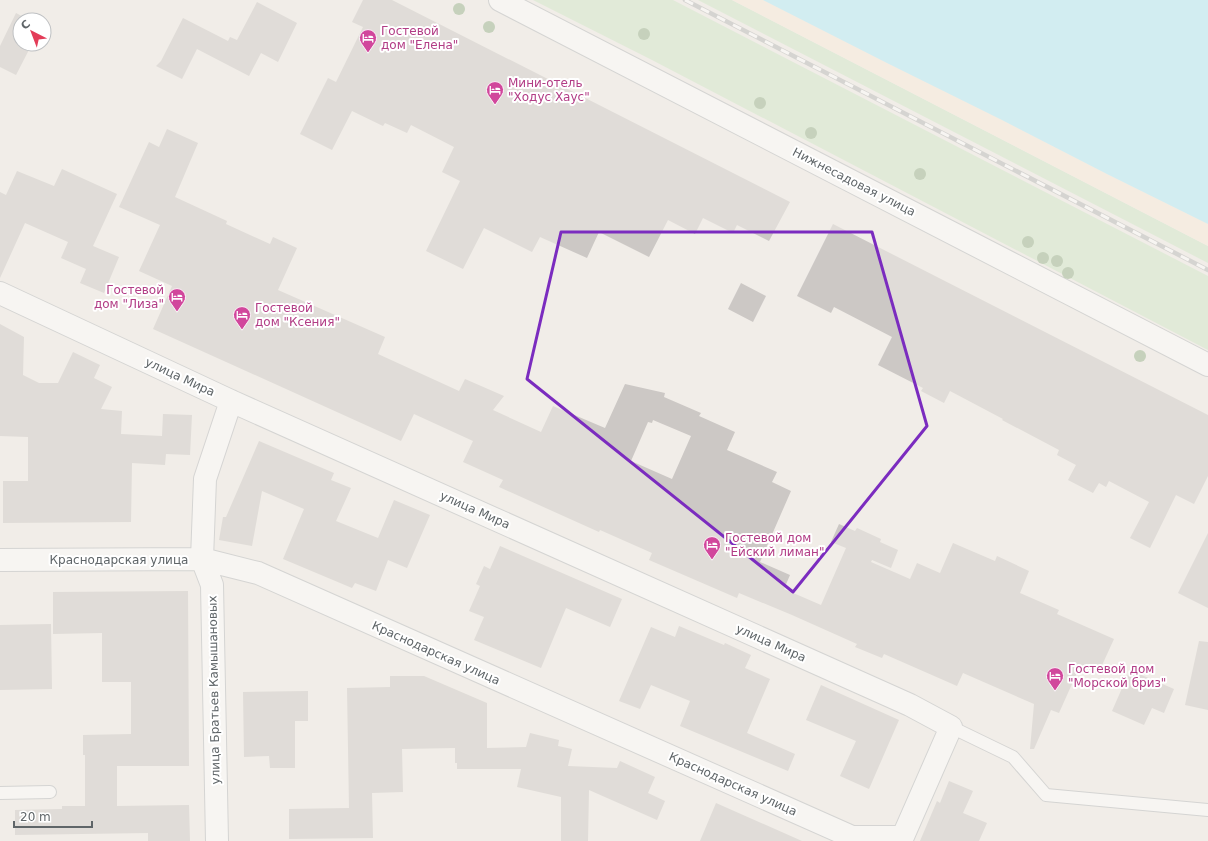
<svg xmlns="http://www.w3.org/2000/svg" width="1208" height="841" viewBox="0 0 1208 841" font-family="'DejaVu Sans',sans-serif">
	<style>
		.green { fill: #cee7c6 }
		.sand { fill: #faebda }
		.water { fill: #adedfc }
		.building { fill: #ccc8c5; fill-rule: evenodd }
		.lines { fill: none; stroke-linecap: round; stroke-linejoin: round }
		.service-casing { stroke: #b3b7ba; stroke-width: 14 }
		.minor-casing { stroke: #b3b7ba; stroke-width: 24 }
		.service { stroke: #fff; stroke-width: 12 }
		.minor { stroke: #fff; stroke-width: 22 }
		.rail-casing { stroke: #b4b5b6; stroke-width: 4.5 }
		.rail { stroke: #fff; stroke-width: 3; stroke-dasharray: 9; stroke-linecap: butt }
		.tree { fill: #92b087 }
		.marked { fill: none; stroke: #7b2cbf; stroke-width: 3; stroke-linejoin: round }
		.labels { text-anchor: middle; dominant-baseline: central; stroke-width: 4; stroke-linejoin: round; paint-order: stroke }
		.hotel-label { font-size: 12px; fill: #b23c85; stroke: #fff; text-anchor: start }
		.street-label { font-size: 12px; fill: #5f6568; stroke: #fff }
	</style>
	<rect width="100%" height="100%" fill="#f1ede8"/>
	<path class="green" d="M533,0H673L1208,276V350L652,60Z
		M698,0H732L1208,246V263Z"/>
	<path class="sand" d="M732,0H763L887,63L1002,120L1107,174L1208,224V246Z"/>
	<path class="water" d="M763,0H1208V224L1107,174L1002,120L887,63Z"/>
	<path class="building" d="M363,0H392L790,202L769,241L737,225L733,233L703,218L695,234L668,220L649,257L599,232L587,258L540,237L532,252L484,228L463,269L426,251L460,181L442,172L454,147L411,125L407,133L385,123L383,126L352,111L332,150L300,134L328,78L336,82L363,27L352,22Z
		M257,2L297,23L278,62L261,53L249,76L197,49L182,79L156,66L161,61L183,18L228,41L230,37L237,40Z
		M16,13L29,20H20V44H32L16,75L0,67V46Z
		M167,129L198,143L175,197L227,221L226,224L270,244L273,237L297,248L278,290L385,337L378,354L459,391L465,379L504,396L493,410L541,432L553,406L605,428L625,384L665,393L664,397L701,413L699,416L735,432L727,450L777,472L772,482L791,491L760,562L790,575L784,589L821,605L846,548L831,542L839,524L855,531L857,528L881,539L880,542L898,550L891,568L872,560L871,562L910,579L917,563L940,573L953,543L995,561L997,556L1029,571L1020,593L1059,610L1057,614L1114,639L1098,674L1080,666L1059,713L1051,710L1034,749H1030L1034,704L963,673L957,686L884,654L882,658L855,647L857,644L792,615L739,593L737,598L649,560L652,553L600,530L599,532L499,487L503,480L463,462L473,441L414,414L401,441L153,329L172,286L139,271L160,225L119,207L149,142L159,147ZM653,420L691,436L672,479L631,461L648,422L652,423Z
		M62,169L117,194L93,246L119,257L104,293L80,283L86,269L61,258L68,242L25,223L0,278V192L6,195L17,171L54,186Z
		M833,224L1208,415V476L1194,504L1176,495L1150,548L1130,538L1149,502L1109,481L1106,487L1099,483L1093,493L1068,480L1076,465L1057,455L1059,450L1002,420L1003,419L950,391L944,403L921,391L923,388L878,365L892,337L834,307L831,313L797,296Z
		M741,283L766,296L753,322L728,309Z
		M0,324L24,337L23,375L39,383H58L73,352L100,365L94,378L112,387L101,409L122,411L121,434L162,436L163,414L192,415L190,455L166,454L165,465L132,463L131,522L3,523V481H28V437L0,436Z
		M259,441L334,473L331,480L351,488L336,521L378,538L394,500L430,515L407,568L388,560L376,591L355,583L352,588L283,559L304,509L262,491L252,546L219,540L223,517H226Z
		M1208,533V608L1178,593Z
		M500,546L622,599L610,627L566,608L541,668L474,640L484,617L469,611L480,586L476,584L484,566L490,569Z
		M188,591L189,766H117V806L189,805L190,841H148V833L15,835V810L62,809V806H85V755H83V735L131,734V682H102V633L53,634V592Z
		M51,624L52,689L0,690V625Z
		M679,626L724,645L725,643L751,655L745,668L770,679L747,733L795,754L788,771L680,726L690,701L651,685L640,709L619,701L651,627L675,637Z
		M1199,641L1208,642V710L1185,705Z
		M1130,670L1174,689L1164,713L1152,708L1144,725L1112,711Z
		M390,676H424L487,703V748L526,747L530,733L559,740L558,746L572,749L568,766L617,768L620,761L655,777L648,793L665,801L657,820L589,790L588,841H561V797L517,787L521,769H457V763H455V748L402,749L403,792L372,793L373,838L289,839V809L349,808L347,688L390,687Z
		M821,685L899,720L869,789L840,776L856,741L806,720Z
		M308,691V721H295V768H270L269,756L244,757L243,692Z
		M949,781L973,791L963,813L987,823L979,841H920L937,801L940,803Z
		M716,803L802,841H700Z"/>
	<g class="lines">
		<g class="service-casing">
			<path id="service" d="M951,727L1013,757L1046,795L1208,810
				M0,793L50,792"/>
		</g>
		<g class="minor-casing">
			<path id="minor" d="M500,0L1208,365
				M0,293L231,401L910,705L951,727L901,841
				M0,560L202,559L258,573L852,837L854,841
				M852,837H902
				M217,841L212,585L202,559L205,479L231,401"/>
		</g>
		<use href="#service" class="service"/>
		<use href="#minor" class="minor"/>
		<g class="rail-casing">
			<path id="rail" d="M685,0L1208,270"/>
		</g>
		<use href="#rail" class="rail"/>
	</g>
	<g class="tree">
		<circle cx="459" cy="9" r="6"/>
		<circle cx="489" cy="27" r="6"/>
		<circle cx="644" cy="34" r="6"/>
		<circle cx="760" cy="103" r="6"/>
		<circle cx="811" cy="133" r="6"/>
		<circle cx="920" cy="174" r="6"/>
		<circle cx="1028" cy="242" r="6"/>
		<circle cx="1043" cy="258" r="6"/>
		<circle cx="1057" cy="261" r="6"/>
		<circle cx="1068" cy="273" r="6"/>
		<circle cx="1140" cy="356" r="6"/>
	</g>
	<path d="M0 0H1208V841H0ZM561,232H872L927,426L793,592L527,379Z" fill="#f1ede8" fill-opacity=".55" fill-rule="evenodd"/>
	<path class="marked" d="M561,232H872L927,426L793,592L527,379Z"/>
	<defs>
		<g id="hotel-pin" transform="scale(0.9)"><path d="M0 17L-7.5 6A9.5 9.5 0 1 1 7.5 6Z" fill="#d1479c" stroke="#fff"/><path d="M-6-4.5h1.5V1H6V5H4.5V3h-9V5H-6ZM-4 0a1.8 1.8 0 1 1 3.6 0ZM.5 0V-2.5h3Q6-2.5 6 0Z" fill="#fff"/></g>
	</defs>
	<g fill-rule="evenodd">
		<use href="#hotel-pin" x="368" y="38"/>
		<use href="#hotel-pin" x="495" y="90"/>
		<use href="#hotel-pin" x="177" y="297"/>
		<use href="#hotel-pin" x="242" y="315"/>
		<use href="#hotel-pin" x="712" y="545"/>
		<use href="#hotel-pin" x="1055" y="676"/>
	</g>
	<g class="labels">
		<g class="hotel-label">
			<text x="381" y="31">Гостевой<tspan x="381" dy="14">дом "Елена"</tspan></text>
			<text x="508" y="83">Мини-отель<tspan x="508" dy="14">"Ходус Хаус"</tspan></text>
			<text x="164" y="290" text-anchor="end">Гостевой<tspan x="164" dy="14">дом "Лиза"</tspan></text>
			<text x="255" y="308">Гостевой<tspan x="255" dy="14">дом "Ксения"</tspan></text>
			<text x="725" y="538">Гостевой дом<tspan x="725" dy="14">"Ейский лиман"</tspan></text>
			<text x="1068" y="669">Гостевой дом<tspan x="1068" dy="14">"Морской бриз"</tspan></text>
		</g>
		<g class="street-label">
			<text transform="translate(854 182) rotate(27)">Нижнесадовая улица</text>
			<text transform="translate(180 377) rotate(25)">улица Мира</text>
			<text transform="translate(475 510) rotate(24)">улица Мира</text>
			<text x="119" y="560">Краснодарская улица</text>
			<text transform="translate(771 643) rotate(24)">улица Мира</text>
			<text transform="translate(436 653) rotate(24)">Краснодарская улица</text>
			<text transform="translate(214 690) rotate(-91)">улица Братьев Камышановых</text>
			<text transform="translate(733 784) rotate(24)">Краснодарская улица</text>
		</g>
	</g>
	<g transform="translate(32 32) rotate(318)"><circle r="19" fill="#ffffff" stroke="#bfc1c3"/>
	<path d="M0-3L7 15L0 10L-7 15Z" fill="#e33c58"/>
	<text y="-6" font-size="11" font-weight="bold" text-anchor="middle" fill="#5f6568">С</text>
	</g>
	<path d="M14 821v6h78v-6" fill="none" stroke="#5f6568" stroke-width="2"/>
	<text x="20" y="821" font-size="12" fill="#5f6568" stroke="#ffffff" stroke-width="3" paint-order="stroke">20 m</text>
</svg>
